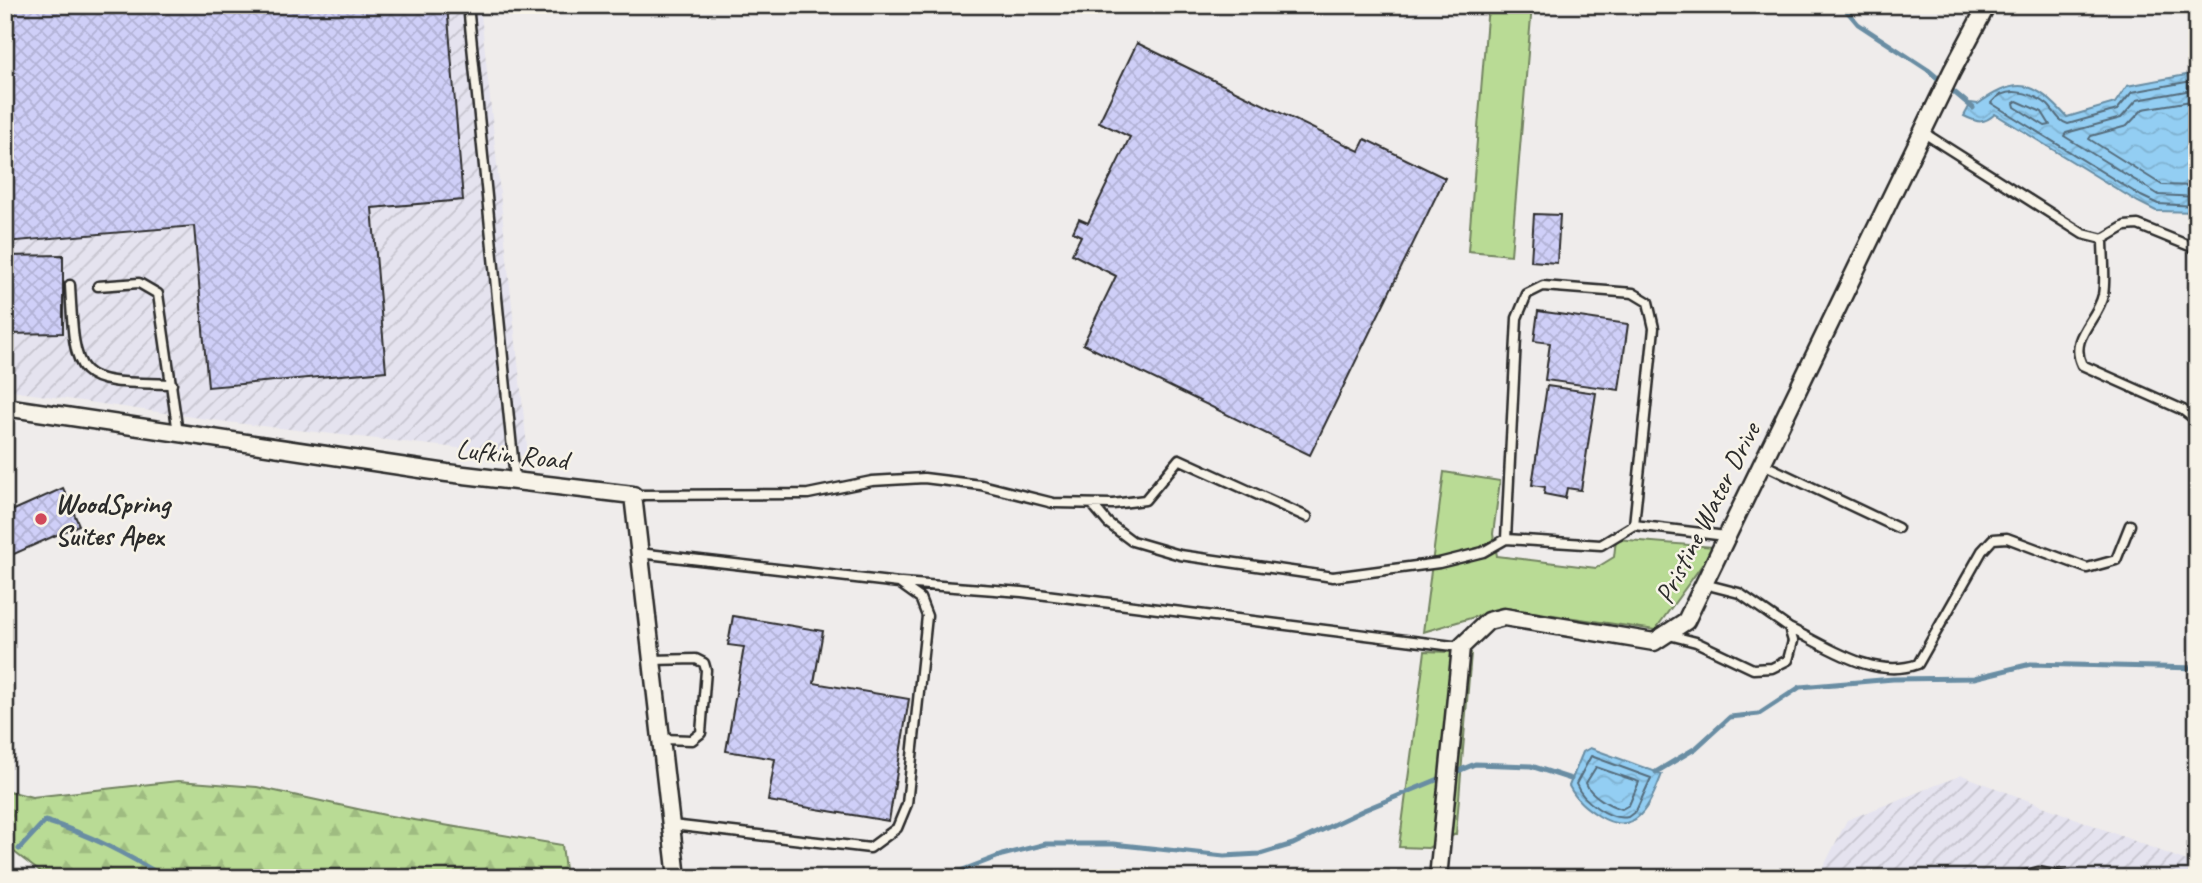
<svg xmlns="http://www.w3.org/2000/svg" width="2202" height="883" viewBox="0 0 2202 883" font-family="Caveat,sans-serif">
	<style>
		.industrial { fill: url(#industrial-furrows) }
		.grass { fill: #b9db95; stroke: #728360; stroke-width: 2 }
		.forest { fill: url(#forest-firs); stroke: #728360; stroke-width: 2 }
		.water { fill: url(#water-waves); stroke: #698da3; stroke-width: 2 }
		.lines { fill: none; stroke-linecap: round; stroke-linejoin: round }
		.shore { stroke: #556c7b; stroke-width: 2 }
		.stream { stroke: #698da3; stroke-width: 5 }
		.building { fill: url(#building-cross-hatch); stroke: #2b2b2b; stroke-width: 2 }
		.lane-casing { stroke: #2b2b2b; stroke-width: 13 }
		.street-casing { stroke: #2b2b2b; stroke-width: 21 }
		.lane { stroke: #f7f3e8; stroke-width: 8 }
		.street { stroke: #f7f3e8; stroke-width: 16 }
		.poi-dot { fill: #d1495b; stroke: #f7f3e8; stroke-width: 2.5 }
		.labels { text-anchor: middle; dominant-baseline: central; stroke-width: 5; stroke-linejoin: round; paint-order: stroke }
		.street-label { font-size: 28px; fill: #2b2b2b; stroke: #f7f3e8 }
		.poi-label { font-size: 28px; font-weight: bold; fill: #2b2b2b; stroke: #f7f3e8; text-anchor: start }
	</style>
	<defs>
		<pattern id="industrial-furrows" width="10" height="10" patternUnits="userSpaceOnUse" patternTransform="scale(1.75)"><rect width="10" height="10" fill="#e5e3ef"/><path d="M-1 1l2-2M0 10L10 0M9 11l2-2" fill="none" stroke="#c5c3cd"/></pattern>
		<pattern id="forest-firs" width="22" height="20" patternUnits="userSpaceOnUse" patternTransform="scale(1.75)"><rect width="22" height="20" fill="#b9db95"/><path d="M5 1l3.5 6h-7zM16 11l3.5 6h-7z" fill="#9fbc81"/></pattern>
		<pattern id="water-waves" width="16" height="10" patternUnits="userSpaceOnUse" patternTransform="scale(1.75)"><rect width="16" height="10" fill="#93cef3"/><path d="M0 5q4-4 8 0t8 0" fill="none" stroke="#7fb1d0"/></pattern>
		<pattern id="building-cross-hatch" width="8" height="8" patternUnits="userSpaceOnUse" patternTransform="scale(1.75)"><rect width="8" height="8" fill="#cfcff8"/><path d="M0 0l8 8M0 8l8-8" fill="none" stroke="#b2b2d5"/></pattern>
	</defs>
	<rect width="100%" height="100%" fill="#efeceb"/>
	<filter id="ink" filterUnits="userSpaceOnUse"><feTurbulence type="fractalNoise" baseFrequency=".0143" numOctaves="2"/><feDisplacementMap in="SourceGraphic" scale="14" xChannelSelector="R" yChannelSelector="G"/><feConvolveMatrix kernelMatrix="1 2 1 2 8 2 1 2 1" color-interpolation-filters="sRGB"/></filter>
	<g filter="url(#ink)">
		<path class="industrial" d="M5,5H480L528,456L227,422L5,390Z
			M1962,775L2197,865V878H1818L1847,820Z"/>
		<path class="grass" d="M1488,5H1532L1511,255L1468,251Z
			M1444,472L1500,481L1493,534L1497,556L1596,568L1614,557L1616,539L1715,547L1655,630L1505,608L1423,632Z
			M1425,651L1471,653L1456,834L1428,848L1399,847Z"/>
		<path class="forest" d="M178,781L257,787L385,815L562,845L566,878H48L5,845V790L32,797Z"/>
		<path class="water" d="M2197,73V212L2156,211L2138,202L1995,114C1984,124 1978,123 1964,116L1971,103L1978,104C2017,75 2035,82 2067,117L2115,103L2127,86Z
			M1590,748L1662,774C1650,805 1636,839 1599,816C1585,807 1577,801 1569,786L1583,752Z"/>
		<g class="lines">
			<path class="shore" d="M2197,80L2132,92L2117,110L2068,124C2058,121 2055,112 2048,105C2032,92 2005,85 1991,103L2141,196L2158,204L2197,206
				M2197,89L2137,100L2121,118L2066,133L2064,136L2159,195L2197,197
				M2197,100L2143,109L2127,126L2091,136L2089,139L2162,185L2197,186
				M2017,101L2042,112L2050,125L2045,126L2015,107L2014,103Z
				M1591,756L1651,778L1636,811L1628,817C1610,821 1582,800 1576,784Z
				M1596,767L1639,782L1629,805L1622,809C1610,806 1590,795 1586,783Z"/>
			<path class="stream" d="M1842,5L1858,24L1928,70L1973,108
				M1656,772L1696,748L1730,717L1759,714L1800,687L1893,679L1974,678L2031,664L2197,668
				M19,849L45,821C89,834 126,854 166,878
				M942,878L1002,855L1046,844H1113L1224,856L1260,854L1293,844L1364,810L1475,764L1531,766L1571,779"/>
		</g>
		<path class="building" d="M5,5H447L463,200L372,208L386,371L208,387L194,226L5,242Z
			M1137,43L1359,151L1365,139L1445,178L1310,455L1083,344L1116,276L1072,254L1081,236L1073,232L1079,219L1088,223L1130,137L1099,122Z
			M1534,214L1560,215L1557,263L1531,261Z
			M63,255V333L5,334V256Z
			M1538,311L1628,324L1619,390L1545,380L1550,343L1534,341Z
			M1547,386L1596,393L1581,490L1567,488L1565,498L1544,494L1545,487L1532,485Z
			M63,488L79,525L5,558V514Z
			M733,616L823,631L814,683L909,699L889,821L768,801L775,759L726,751L744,647L728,645Z"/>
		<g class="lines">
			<g class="lane-casing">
				<path id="lane" d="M468,5L515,479
					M1924,133L2083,234L2103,239L2125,226L2138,225L2197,249
					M2103,239C2103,257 2106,278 2103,295C2098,320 2068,337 2082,365L2183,410L2197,421
					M70,285C75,383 75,382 172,384
					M98,286L139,283L158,294L178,433
					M1763,464L1898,528
					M633,495L808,494L872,481L924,478L981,485L1053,503L1113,504L1145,500L1179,459L1307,517
					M1092,504L1108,523L1132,541L1180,555L1333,577L1439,563L1483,552L1506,539L1601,545L1634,525L1726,536
					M1506,539L1517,318L1527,294L1543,286L1633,293L1648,302L1654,328L1634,525
					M639,553L899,583L920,598L927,616L907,804L897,828L870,848L672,825
					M901,583L1022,592L1461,647
					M1789,628C1829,647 1873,680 1918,664L1982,551L1993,539L2007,538L2087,568L2116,560L2130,525
					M1669,635L1696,642L1753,669L1772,668L1788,660L1793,641L1789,628L1739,593L1704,584
					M652,660L696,659L704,663L706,670L701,733L692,740L662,739
					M2015,878L2038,872L2069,878"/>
			</g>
			<g class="street-casing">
				<path id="street" d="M5,407L447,473L633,495L677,878
					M1438,878L1461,647L1488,621L1504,617L1654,642L1686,621L1952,71L1987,5"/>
			</g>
			<use href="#lane" class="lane"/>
			<use href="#street" class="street"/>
		</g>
	</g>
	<circle class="poi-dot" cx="41" cy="519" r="7"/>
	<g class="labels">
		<g class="street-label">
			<text transform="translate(512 454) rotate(6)">Lufkin Road</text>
			<text transform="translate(1707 513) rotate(-63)">Pristine Water Drive</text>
		</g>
		<g class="poi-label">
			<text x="55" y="503">WoodSpring<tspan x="55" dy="32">Suites Apex</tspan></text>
		</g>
	</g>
	<rect width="2202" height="883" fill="none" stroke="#f7f3e8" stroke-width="28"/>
	<rect x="14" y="14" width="2174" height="855" fill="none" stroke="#2b2b2b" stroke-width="2.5" filter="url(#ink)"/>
</svg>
